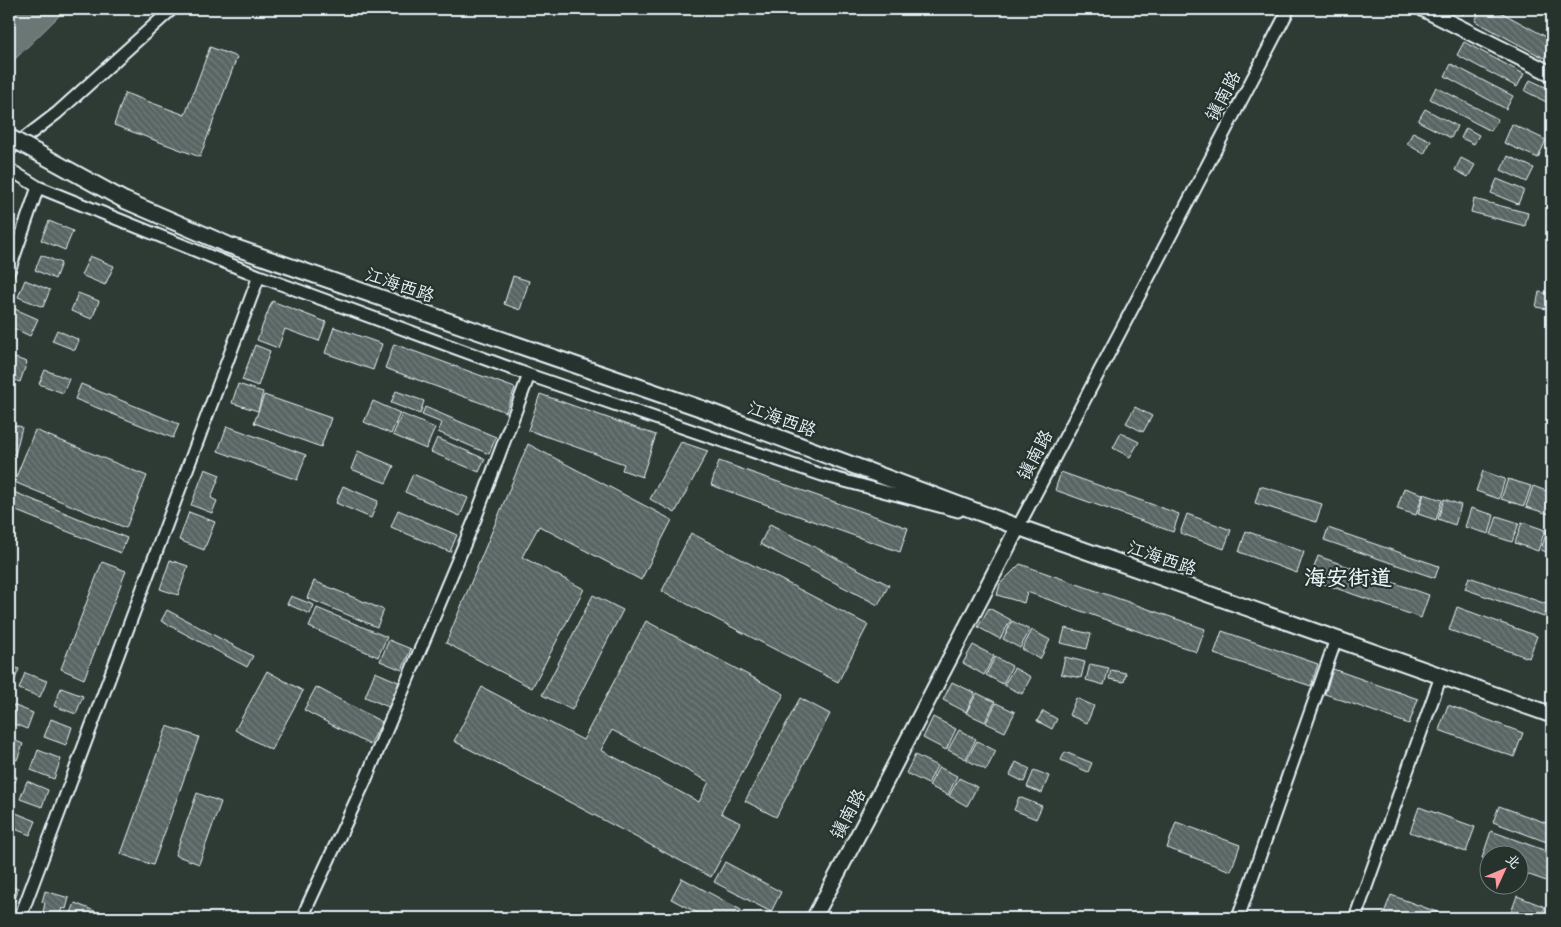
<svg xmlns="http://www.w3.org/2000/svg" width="1561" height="927" viewBox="0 0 1561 927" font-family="Sriracha,'LXGW WenKai TC',sans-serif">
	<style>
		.water { fill: #6b7775; stroke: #9da8a9 }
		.building { fill: url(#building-back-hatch); stroke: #e8f1f8; fill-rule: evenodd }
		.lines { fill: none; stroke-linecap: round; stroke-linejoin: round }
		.minor-casing { stroke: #e8f1f8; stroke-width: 15 }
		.tertiary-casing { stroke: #e8f1f8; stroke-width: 18 }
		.secondary-casing { stroke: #e8f1f8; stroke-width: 19 }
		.minor { stroke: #26332d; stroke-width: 11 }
		.tertiary { stroke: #26332d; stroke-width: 14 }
		.secondary { stroke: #26332d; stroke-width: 15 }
		.secondary-bridge-casing { stroke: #e8f1f8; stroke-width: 19; stroke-linecap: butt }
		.secondary-bridge { stroke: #26332d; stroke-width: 15 }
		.labels { text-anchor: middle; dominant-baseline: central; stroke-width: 4.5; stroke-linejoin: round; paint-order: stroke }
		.street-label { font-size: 18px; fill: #e8f1f8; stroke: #26332d }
		.district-label { font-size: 22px; font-weight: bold; fill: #e8f1f8; stroke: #26332d }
	</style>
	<defs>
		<pattern id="building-back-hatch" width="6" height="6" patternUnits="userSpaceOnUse" patternTransform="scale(1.25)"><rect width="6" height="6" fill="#596563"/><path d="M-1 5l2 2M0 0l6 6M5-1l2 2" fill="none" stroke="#717c7a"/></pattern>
	</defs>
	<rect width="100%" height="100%" fill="#2e3b35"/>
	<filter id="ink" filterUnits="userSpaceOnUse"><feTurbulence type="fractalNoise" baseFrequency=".02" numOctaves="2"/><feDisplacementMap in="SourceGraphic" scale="10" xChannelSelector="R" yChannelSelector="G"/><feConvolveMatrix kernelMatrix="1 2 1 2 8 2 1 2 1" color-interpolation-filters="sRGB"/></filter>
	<g filter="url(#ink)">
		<path class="water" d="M9,9H66L9,65Z"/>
		<path class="building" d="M1453,9H1467L1463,15Z
			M1481,9H1495L1552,40V43L1544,58L1475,21Z
			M1464,42L1524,74L1517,87L1457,55Z
			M210,47L237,57L200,157L114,125L125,93L185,115Z
			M1451,64L1513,96L1506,109L1445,76Z
			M1530,80L1552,90V105L1525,91Z
			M1436,87L1498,119L1491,131L1430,99Z
			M1425,109L1457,126L1451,138L1418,121Z
			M1512,124L1546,140L1538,158L1504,143Z
			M1466,128L1479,135L1474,144L1461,138Z
			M1413,132L1431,141L1424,154L1407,144Z
			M1508,156L1534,168L1527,182L1501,170Z
			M1461,158L1475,165L1468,177L1455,170Z
			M1497,179L1524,190L1518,204L1491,193Z
			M1474,199L1528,213L1525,226L1471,212Z
			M49,221L73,231L65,250L41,240Z
			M41,255L61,263L55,279L35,270Z
			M90,256L114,266L105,285L81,275Z
			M513,276L529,281L520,310L504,304Z
			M25,280L50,290L43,307L18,297Z
			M1539,292L1552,294V310L1536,307Z
			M78,293L99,301L92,319L71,311Z
			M272,301L326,322L319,341L285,329L278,348L257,340Z
			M15,309L38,319L30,336L9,326Z
			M334,327L382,344L373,370L325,353Z
			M57,330L79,340L75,350L52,341Z
			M394,344L515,388L506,412L385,368Z
			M255,345L270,351L258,386L242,380Z
			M9,356L27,362L20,382L9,378Z
			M45,370L69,379L63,393L39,384Z
			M81,384L179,424L173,438L75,399Z
			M238,384L263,392L258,411L232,403Z
			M396,391L424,401L420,414L391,403Z
			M540,394L656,435L642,477L622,470L624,464L528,430Z
			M264,395L331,418L321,447L254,423Z
			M373,401L400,413L391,434L364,422Z
			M425,407L496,437L489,454L438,432L442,423L422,415Z
			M1135,407L1152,416L1143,432L1126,423Z
			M402,414L435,428L426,449L393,435Z
			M9,424L22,427L15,455L9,453Z
			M227,426L306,455L297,480L218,451Z
			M35,430L147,476L126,528L14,482Z
			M1121,433L1139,442L1130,457L1113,448Z
			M437,438L485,459L479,472L431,452Z
			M681,442L708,451L675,513L650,499Z
			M528,444L672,520L641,580L539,526L522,557L584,589L532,688L446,643Z
			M358,451L394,466L386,483L351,469Z
			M719,461L908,528L900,552L711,485Z
			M205,469L220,475L211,498L217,501L212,513L191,505Z
			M1483,471L1505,479L1499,499L1476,491Z
			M1061,472L1179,514L1173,532L1055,490Z
			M413,474L468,498L460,516L405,492Z
			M1508,479L1531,486L1524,506L1501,499Z
			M343,486L378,501L371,518L336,503Z
			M1260,486L1322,504L1316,522L1255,503Z
			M1533,486L1552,493V505L1549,514L1526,507Z
			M1404,488L1423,494L1416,515L1397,509Z
			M9,490L127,538L121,553L9,508Z
			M1424,494L1442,500L1436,520L1418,514Z
			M1444,499L1461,505L1455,525L1438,519Z
			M1471,508L1494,515L1489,534L1465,527Z
			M398,510L457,535L450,552L391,527Z
			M189,512L215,522L204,550L179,540Z
			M1187,514L1231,530L1224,549L1180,533Z
			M1497,516L1519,523L1512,542L1491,535Z
			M1522,522L1545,530L1538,551L1515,543Z
			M770,524L889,585L878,605L760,544Z
			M1328,528L1439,566L1435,578L1324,540Z
			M1547,530L1552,531V554L1541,550Z
			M1246,531L1304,552L1297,573L1239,552Z
			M691,533L868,625L838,682L662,591Z
			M1318,556L1429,595L1421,618L1310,579Z
			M170,560L188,566L178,595L160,589Z
			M102,562L126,571L84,679L61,669Z
			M1020,564L1205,629L1197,652L1027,592L1024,603L997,595L1000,584Z
			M1469,577L1549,605L1544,617L1465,589Z
			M314,581L384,610L377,627L307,598Z
			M593,595L623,610L572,710L542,695Z
			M291,596L314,605L310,614L287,604Z
			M1457,607L1537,636L1529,658L1449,630Z
			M317,608L387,637L378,657L309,627Z
			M989,608L1011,620L1000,639L978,627Z
			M167,610L253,656L247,667L161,621Z
			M646,621L784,694L721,813L740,823L711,877L454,741L482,687L583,740ZM612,730L709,782L699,802L601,750Z
			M1012,621L1030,630L1020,648L1003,639Z
			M1065,628L1091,634L1087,649L1061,643Z
			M1032,630L1050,640L1040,659L1022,649Z
			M1222,631L1318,664L1311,686L1214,654Z
			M389,640L411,649L402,670L380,661Z
			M973,645L994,656L984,675L963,663Z
			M995,657L1012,666L1003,684L986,675Z
			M1065,657L1085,662L1081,678L1061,674Z
			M1090,664L1109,668L1104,685L1086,680Z
			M9,665L19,669L12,687L9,685Z
			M1014,668L1031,677L1022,694L1004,685Z
			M1333,669L1418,699L1409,724L1325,694Z
			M1111,670L1126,673L1124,682L1109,679Z
			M267,671L303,691L271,750L235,730Z
			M375,672L401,683L391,708L365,697Z
			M25,673L47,681L40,697L19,689Z
			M952,682L975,693L966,712L943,700Z
			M316,687L382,722L370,745L304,710Z
			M61,688L83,696L76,714L54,706Z
			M977,693L995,702L985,722L966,713Z
			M800,698L830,714L776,817L745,801Z
			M1076,698L1094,706L1087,723L1069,715Z
			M996,703L1015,712L1005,732L986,723Z
			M13,705L33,713L27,729L9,722V716Z
			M1448,705L1523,733L1514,757L1439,730Z
			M1043,711L1057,719L1052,729L1037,721Z
			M933,717L956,729L946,750L923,738Z
			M51,719L72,727L66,745L44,737Z
			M167,726L199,737L153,865L121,854Z
			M959,730L976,739L966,759L948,750Z
			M9,738L23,744L17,760L9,757Z
			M977,741L996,751L986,770L967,760Z
			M38,750L61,759L54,779L31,770Z
			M1065,752L1092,763L1088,772L1061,760Z
			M915,755L937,766L928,784L906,773Z
			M1016,762L1030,769L1024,782L1010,775Z
			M939,767L957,776L948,795L929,786Z
			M1034,770L1049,776L1042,793L1027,787Z
			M9,774L17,777L9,797Z
			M959,778L977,787L967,806L949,796Z
			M27,781L48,790L42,807L20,799Z
			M197,793L221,802L199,864L175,855Z
			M1019,797L1042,806L1036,819L1014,810Z
			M1499,806L1552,825V844L1493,822Z
			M1419,807L1475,827L1466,852L1410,832Z
			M16,813L36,821L30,835L10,827Z
			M1176,822L1240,845L1231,871L1167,848Z
			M1491,831L1552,853V883L1518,871V854H1488V860L1482,858Z
			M725,862L781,892L771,912L714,882Z
			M682,878L741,910L736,918H707L671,899Z
			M9,886L18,888L15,901L9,900Z
			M45,891L69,898L66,909L62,908L59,917L43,912L45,903L42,902Z
			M1391,895L1453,918H1382Z
			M1517,896L1545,907L1541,918H1509Z
			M75,903L109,917L108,918H69Z"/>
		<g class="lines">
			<g class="minor-casing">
				<path id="minor" d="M9,150L57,113L172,9
					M9,169L38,187L259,276L529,375L822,475L958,511
					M9,271L38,187
					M1012,525L1018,527L1289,9
					M306,909L365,781L475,519L529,375
					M20,918L259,276
					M1238,918L1336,639
					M1355,918L1441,676"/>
			</g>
			<g class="tertiary-casing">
				<path id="tertiary" d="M1423,9L1552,74
					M814,918L867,818L1018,527"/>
			</g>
			<g class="secondary-casing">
				<path id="secondary" d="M700,408L1018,527L1552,715"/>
			</g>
			<use href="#minor" class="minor"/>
			<use href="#tertiary" class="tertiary"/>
			<use href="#secondary" class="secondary"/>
			<g class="secondary-bridge-casing">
				<path id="secondary-bridge" d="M9,137L124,200L228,245L700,408"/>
			</g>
			<use href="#secondary-bridge" class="secondary-bridge"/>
		</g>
	</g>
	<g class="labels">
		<g class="street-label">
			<text transform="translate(1223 96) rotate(-62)">镇南路</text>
			<text transform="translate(400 285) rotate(19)">江海西路</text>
			<text transform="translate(782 419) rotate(20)">江海西路</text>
			<text transform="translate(1035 455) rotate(-62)">镇南路</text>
			<text transform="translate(1162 558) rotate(19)">江海西路</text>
			<text transform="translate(848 814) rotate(-62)">镇南路</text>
		</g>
		<g class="district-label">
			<text x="1348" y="577">海安街道</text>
		</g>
	</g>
	<rect width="1561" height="927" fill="none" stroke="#26332d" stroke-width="30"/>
	<rect x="15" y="15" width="1531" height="897" fill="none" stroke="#e8f1f8" stroke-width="2" filter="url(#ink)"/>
	<g transform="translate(1504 870) rotate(46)"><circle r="24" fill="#26332d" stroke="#747f7e"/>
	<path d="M0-4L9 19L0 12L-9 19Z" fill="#ff9aa2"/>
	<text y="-8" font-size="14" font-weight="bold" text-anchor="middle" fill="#e8f1f8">北</text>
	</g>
</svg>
